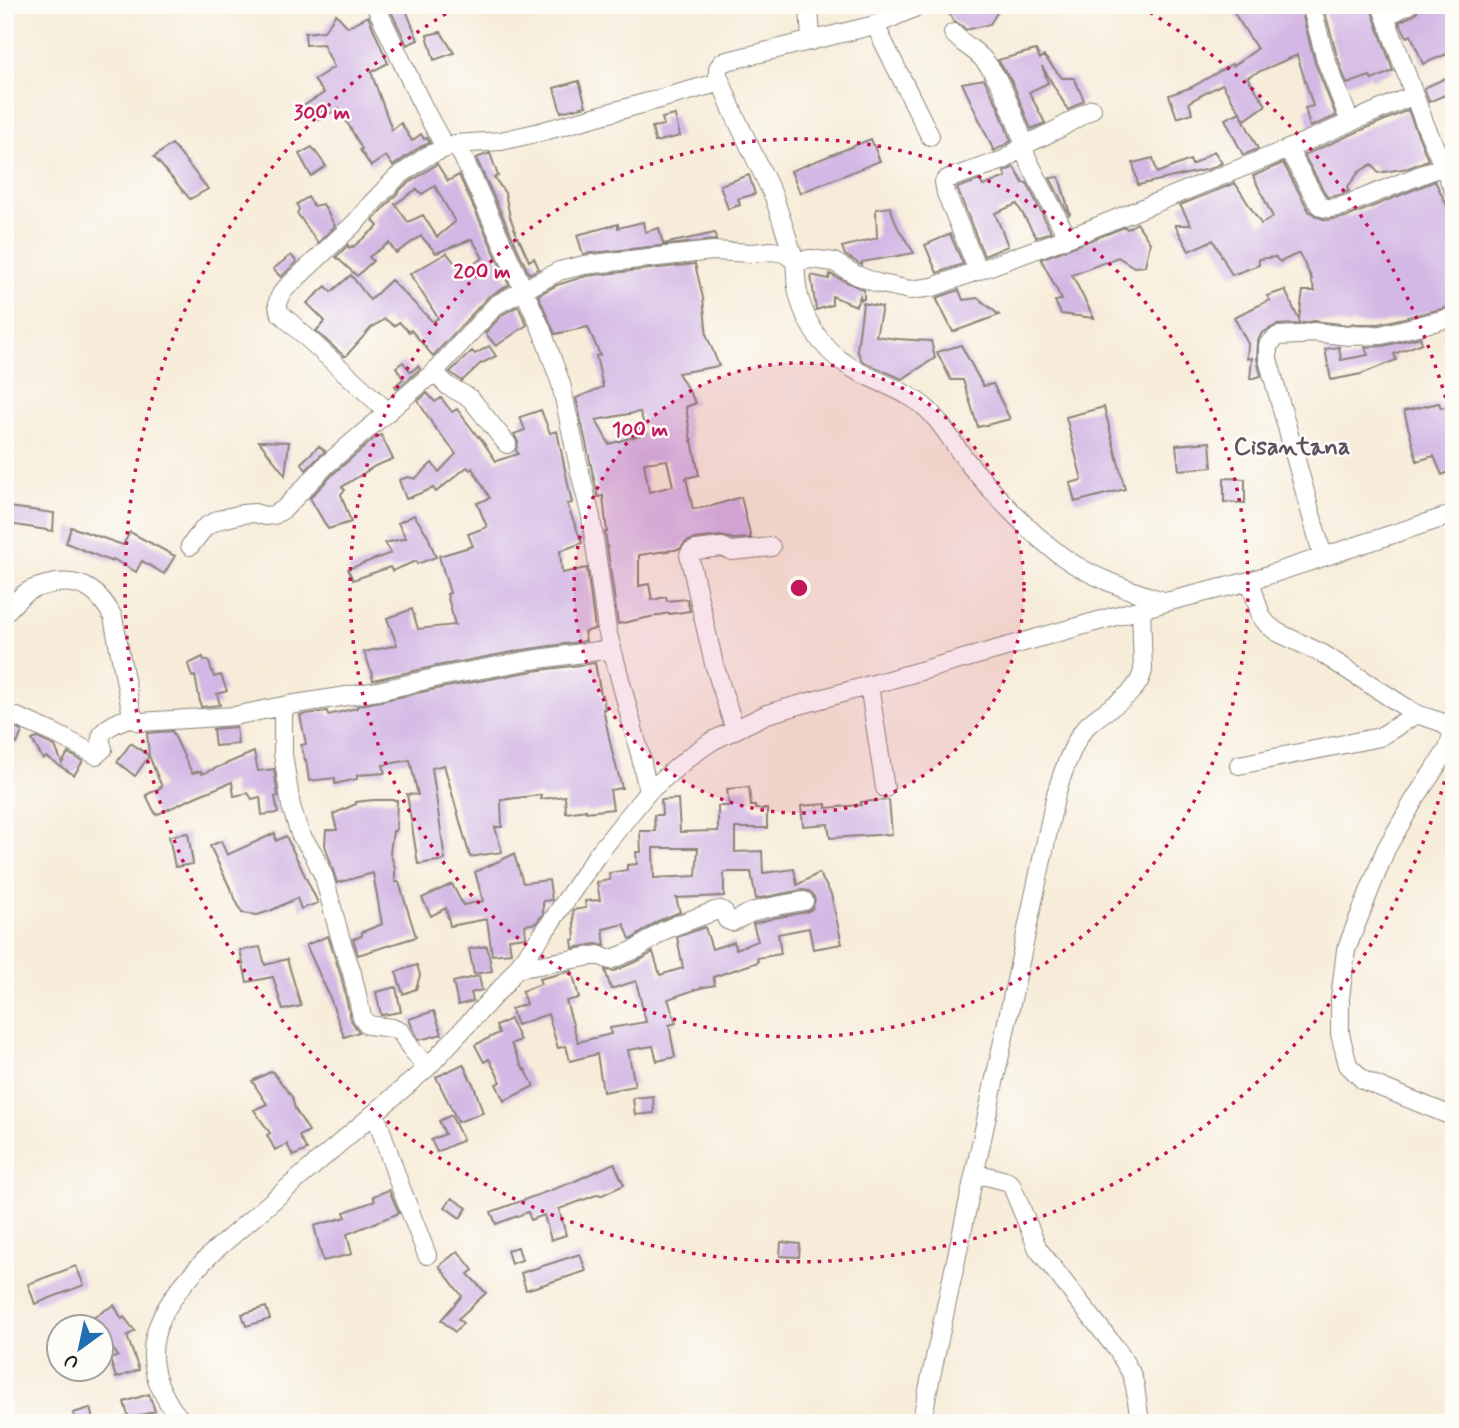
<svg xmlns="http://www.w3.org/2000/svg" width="1459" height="1428" viewBox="0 0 1459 1428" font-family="Mynerve,sans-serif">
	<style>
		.building { fill: #d3b7e4; fill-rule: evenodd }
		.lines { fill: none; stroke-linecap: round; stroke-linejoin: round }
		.street-casing { stroke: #8a847a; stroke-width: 20 }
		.street { stroke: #fff; stroke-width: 18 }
		.ring { fill: none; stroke: #c2185b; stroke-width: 3.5; stroke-dasharray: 3.5 7 }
		.labels { text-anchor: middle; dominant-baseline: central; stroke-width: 5; stroke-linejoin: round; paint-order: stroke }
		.quarter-label { font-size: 24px; font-weight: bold; fill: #5c5262; stroke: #fdfcf7 }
		.centre { fill: #c2185b; stroke: #fdfcf7; stroke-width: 3.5 }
		.ring-label { font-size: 21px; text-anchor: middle; font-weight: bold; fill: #c2185b; stroke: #fdfcf7; stroke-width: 5; stroke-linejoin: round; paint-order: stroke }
	</style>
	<rect width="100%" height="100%" fill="#fdfcf7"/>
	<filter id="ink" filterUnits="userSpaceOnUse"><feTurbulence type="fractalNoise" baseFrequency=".0143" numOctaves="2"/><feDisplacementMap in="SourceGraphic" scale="14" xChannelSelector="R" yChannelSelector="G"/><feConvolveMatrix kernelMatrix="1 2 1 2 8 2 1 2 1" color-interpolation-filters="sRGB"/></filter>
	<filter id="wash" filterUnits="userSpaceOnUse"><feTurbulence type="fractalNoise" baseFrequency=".00686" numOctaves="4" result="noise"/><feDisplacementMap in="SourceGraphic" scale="28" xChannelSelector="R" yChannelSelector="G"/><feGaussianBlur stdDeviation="1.57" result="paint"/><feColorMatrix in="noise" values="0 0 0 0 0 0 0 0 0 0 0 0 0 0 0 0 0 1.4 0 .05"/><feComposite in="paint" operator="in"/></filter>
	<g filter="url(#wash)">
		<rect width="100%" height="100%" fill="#f7ecd9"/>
		<g id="blocks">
			<path class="building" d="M388,5H404L418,40L407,45Z
				M944,5H1002L990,24L966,30L961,25L954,22Z
				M1229,5H1300L1315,63L1336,116L1310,127L1305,108L1313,106L1297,55L1247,77L1266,105L1245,120L1222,84L1189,102L1192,113L1177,118L1169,95L1192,87L1232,64L1233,66L1257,49Z
				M1323,5H1370L1393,71L1372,80L1370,76L1347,84L1337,56Z
				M1419,5H1454V51L1423,64L1411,35L1407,37L1399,22L1414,15L1418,11Z
				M336,14L348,27L368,16L388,63L371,72L392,130L401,123L412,141L421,134L424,139L427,138L430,143L420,147L393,166L386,156L371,166L360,150L362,149L339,108L320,120L305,105L324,93L314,80L334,67L323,44L306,45L305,33L324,31Z
				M441,32L454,53L434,60L427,35Z
				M1036,50L1040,59L1044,56L1062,78H1074L1084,100L1068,110L1042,66L1048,83L1029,92L1045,123L1031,129L1013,84L998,60Z
				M1454,74V91L1429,102L1424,88Z
				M984,79L997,104L1011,141L994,151L962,83Z
				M579,81L586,106L561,112L554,88Z
				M1408,110L1428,160L1408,168L1378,173L1372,164L1359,172L1347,188L1349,191L1340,195L1327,197L1304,155Z
				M1240,112L1258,149L1243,155L1225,119Z
				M675,115L680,136L655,142L652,127L664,125L662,118Z
				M871,139L880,161L800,193L791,171Z
				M172,144L208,189L190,199L154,157Z
				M312,147L326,166L311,176L299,154Z
				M1214,151L1222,163L1209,169L1138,185L1133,163L1153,158L1157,173L1190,160L1192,165Z
				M490,153L498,176L494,177L505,193L510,217L519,241H520L529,261L534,258L539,269L529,274L476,158Z
				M1283,163L1309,211L1316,216L1326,220L1347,217L1435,181L1454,220V306L1379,324H1355L1354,323L1349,325L1314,321L1298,324L1277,325L1262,333L1258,340L1257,359L1261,376L1250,379L1252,358L1247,359L1248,344L1234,317L1270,300L1267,296L1285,290L1299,320L1303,291H1315L1311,280L1312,279L1299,253L1280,262L1275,257L1259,259V265L1232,275L1213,240L1189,251L1175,225H1191L1180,205L1235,183L1261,224L1273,217L1253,176Z
				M437,164L448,181L459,175L509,285L488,297L433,356L411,330L409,332L399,322L394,326L385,319L371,328L346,356H344L316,331L325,321L307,303L326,286L331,292L351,275L370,300L391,280L433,322L438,318L410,274L447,253L461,271L483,258L472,239L436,253L421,236L396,253L389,243L369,257L373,261L357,276L336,257L348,245L349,248L352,246L353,247L378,226L373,220L403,187ZM435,186L455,222L437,237L423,215L408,222L395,204L417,189L422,194Z
				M1014,167L1023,183H1027L1051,232L1036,237L1017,204L995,213L1008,246L984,256L957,188L980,180L983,186L1006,177L1004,172Z
				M749,175L755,194L738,199L740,205L728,209L720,185Z
				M1059,177L1070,214L1069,215L1050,178Z
				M308,197L314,206L323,204L335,226L318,243L297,213L299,210L297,204Z
				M890,207L898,228L914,253L862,262V265L845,255L842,247L877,238L876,209Z
				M643,222L645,232L659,228L663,244L715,233L716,240L583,254L577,235L618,224V228Z
				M1137,223L1150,243L1145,266L1134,267L1118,257L1072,275L1094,318L1061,314L1055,301L1062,300L1041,259L1125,227L1127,229Z
				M950,234L963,264L937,273L925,245Z
				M291,255L297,262L281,277L273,269Z
				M695,264L703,298L707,336L719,366L678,373L696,403L686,407L691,441L692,440L699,475L686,478L693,509L712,506L741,497L751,538L734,539L721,536L694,539L686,542L680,549L639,555V586L649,584L652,600L666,597L667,601L687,599L690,611L669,614V613L618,624L605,532H607L603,496L598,497L576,398L603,387L596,356L600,355L588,327L555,334L538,295L557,285L586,276ZM640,412L647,433L609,444L596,420ZM667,460L673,486L649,492L644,463Z
				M830,274L864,290V299L861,300L860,296L856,306L832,296V305L816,310L811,275L829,279Z
				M959,290L963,300L978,298L999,315L953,332L936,298Z
				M863,303L882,307L876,336L897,339L931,341L935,358L902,379L862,361L857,350Z
				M518,306L527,325L496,346L485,333L503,314Z
				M1420,337L1422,343L1394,354L1396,360L1361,374L1331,380L1325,349L1339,347L1341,360L1368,355L1365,347L1383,346Z
				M961,345L983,386L993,384L1010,419L978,427L963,380H951L937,352Z
				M489,346L496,356L480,364L462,381L450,372L472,351L475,354Z
				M403,362L411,372L418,366L420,369L397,389L395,386L403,379L396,367Z
				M427,393L435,402L441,398L452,412L457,409L478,437L479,436L496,461L518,454L516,450L518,442L514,434L525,430L520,417L541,410L550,433L557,431L572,503L567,504L582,543L560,551L562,573L587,568L595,629L584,632L586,641L529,649L437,666L373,680L372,677L373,676L364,652L397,645L387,618L412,609L418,629L455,625L447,594L450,593L439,556L473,546L468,534L487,527L477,503L490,498L472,468L470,470L467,467L436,492L433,488L406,499L399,480L408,477L415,479L432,463L439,472L456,454L433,425L418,401Z
				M1439,403L1441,408L1454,404V470L1442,475L1434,456L1417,461L1404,411Z
				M1104,407L1125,489L1075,502L1070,483L1082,480L1066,417Z
				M381,435L393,459L375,466L342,487L345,490L341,494L351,522L328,529L310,498L334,473L376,437Z
				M259,441L289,442L285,475Z
				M1210,442L1212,467L1179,470L1176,445Z
				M319,446L325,451L306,470L301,463Z
				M1224,478L1245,479V503L1224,502Z
				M9,507L54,513L53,531L9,524Z
				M414,515L427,534L436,557L417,564L416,561L392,571L390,567L353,580L348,569L391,553L385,543L406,538L398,523Z
				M71,527L123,545L130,532L175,556L164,574L142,561L136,572L113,559L112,562L66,543Z
				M203,657L204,660H208L214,677L221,675L227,691L217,694L220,705L201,707L195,676L192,677L188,664Z
				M595,663L601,695H603L605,709H603L612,751L622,788L610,790L613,809L586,812V810L566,813L565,796L541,799V795L501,800L502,827H495L502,852L470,857L444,765L432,768L445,860L418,864L407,794L418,795L410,760L383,765L385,773L357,775V779L335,784V778L309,781L306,760H305L301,745L306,744L300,715L327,711L328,715L357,708V706L441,688L533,671Z
				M8,723L22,732L17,744L5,739V728Z
				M236,727L238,744L215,746L213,729Z
				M172,731L192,773L201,771L202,774L254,752L258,771L274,769L278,796L275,797L278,813L262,815L260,797L252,799L248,793L234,796L232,782L197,796L156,815L146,795L162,787L149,756L147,733Z
				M37,738L55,746L62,763L68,753L83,761L74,775L46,757L43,759L32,740Z
				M131,743L149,756L135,776L117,762Z
				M749,787L751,806H755V809H767V828H735V852L762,851L763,873L794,869L797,885L819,873L831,894L842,944L813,949L809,928L778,934L781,954L757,958L758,962L713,977L715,985L700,988L668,999L676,1023L669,1025L675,1057L657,1061L653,1046L628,1050L635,1086L603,1092L597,1054L570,1061L566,1046L558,1048L548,1014L517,1025L511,1009L526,1004L522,991L541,984L539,979L572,971L579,998L566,1001L578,1042L611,1034L610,1028L646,1022L636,981L611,989L605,970L614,971L642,959L653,952L660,975L683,968L677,937L705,927L712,949L734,942L736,949L758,941L753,924L774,918L806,912L812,909L815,900L813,894L809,891L802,890L756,899L751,872H724V896L676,898L680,912L658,921L632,939H630L624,924L603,929L605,946L596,944L573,948L572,940L575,939L573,910L586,908L585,901L600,900L597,882L610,880L609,873L627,870V865L637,864L636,852H641L640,831H655L654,815H662L661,800L678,799L680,832L718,831V806H729L727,789ZM653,848H698L696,876L654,878Z
				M373,800H397L396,831H393L390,853L395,868V882H399L416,937L358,955L353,939L362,936V932L382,924L373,873L337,883L325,845L326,830H337L333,814L356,804V802Z
				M889,800L892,834L830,838L828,824L803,826L801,806L826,804V808L861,805V802Z
				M188,833L193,864L175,867L169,836Z
				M275,833L276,841L286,836L318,903L301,909L297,898L270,911L257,915L242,913L210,846L221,841L227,855Z
				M514,854L523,883L549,880L552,900L543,901V914L536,923L525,925L526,937L509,939L511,953L492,955L487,919L450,926L446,908L431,916L422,898L452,884L463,905L483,901L475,872Z
				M328,936L341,976L351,1020L359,1032L344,1037L329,995L306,945Z
				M487,946L492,971L474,974L469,949Z
				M260,947L265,965L287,959L301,1006L283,1010L273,977L247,982L240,950Z
				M417,965L420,975L416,989L403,994L396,972Z
				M479,976L482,990L471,993L473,1001L458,1005L453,982Z
				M396,987L401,1012L381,1015L376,992Z
				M434,1011L442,1034L419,1040L412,1027L409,1019Z
				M510,1019L520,1040L511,1044L524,1070L525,1069L534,1086L504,1101L496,1084L501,1082L489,1059L484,1062L475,1045L499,1033L496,1026Z
				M463,1064L474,1086L483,1113L458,1122L436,1077Z
				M272,1071L292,1097L295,1109L309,1131L299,1136L307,1150L293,1156L287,1144L275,1150L267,1135L270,1133L254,1110L267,1104L252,1081Z
				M653,1096L654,1113L635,1115L633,1098Z
				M451,1115L463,1140L437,1152L431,1140L445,1134L439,1121Z
				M614,1163L624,1185L600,1196L599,1194L559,1209L566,1235L551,1240L544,1215L531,1220L528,1212L496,1224L491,1212L573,1182Z
				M389,1190L399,1213L347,1234L352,1254L323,1261L314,1226L346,1217L344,1212L375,1201L373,1196Z
				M452,1198L467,1208L460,1218L445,1207Z
				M781,1242L800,1244L799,1257L780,1256Z
				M518,1247L522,1260L511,1264L507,1250Z
				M458,1251L473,1270L468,1274L486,1293L458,1319L463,1323L455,1332L441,1320L462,1296L439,1266Z
				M580,1254L586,1271L526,1290L521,1273Z
				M76,1266L84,1285L35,1304L28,1284Z
				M114,1305L122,1319L124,1317L135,1331L127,1336L139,1370L116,1378L110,1359L118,1356L102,1334V1326L94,1317Z
				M266,1307L270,1319L246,1326L242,1314Z
				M149,1394L155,1411L129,1419L124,1402Z
				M90,1408L94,1423H76L73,1413Z"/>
		</g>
	</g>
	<g filter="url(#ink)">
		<use href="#blocks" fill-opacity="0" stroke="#8a847a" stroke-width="2"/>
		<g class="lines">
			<g class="street-casing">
				<path id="street" d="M375,5C399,52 418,103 446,148
					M809,5L811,41
					M921,5L875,25L930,136
					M1311,5L1326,60L1350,122
					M1381,5L1424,122L1454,191
					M1386,16L1408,5
					M875,25L723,62L718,68V75L734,114L774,197L795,261L811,259L834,262L856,275L877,283L910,290L933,287L1086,231L1288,149L1414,95
					M953,33C962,44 974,49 983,59C1004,82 1013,116 1025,145
					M455,144L463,157L541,328L561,384L580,472L591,517L607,630L641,758L648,792
					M1022,148L1067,237
					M1288,149L1319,205C1326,211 1335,207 1343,206L1443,166
					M978,271L946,193L944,182L947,179L1004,160L1025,145L1060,128L1092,109
					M434,372L448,386L470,398L507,444
					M388,412L280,313C276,304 278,298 284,290L356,222L372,203L396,178L427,156L455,144L501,141L540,132L721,82
					M190,546L205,527L218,520L242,514L255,513L265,516L274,515L284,509L326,465L434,372L496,305L559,271L584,265L713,251L752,253L772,251L784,253L795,261C796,271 796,283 798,293C807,330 827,356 861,373C883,384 908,392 927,409C944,425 954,446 969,464C994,494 1031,534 1063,557C1094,579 1130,590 1166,602
					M1323,557L1268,359V345L1278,336L1300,335L1313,332L1349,336L1381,335L1454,317
					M1250,581L1261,616L1267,624L1277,632L1323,654L1416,714L1441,722L1451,730L1452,734L1448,749L1416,797L1386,849L1346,950L1340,998V1034L1348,1065L1363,1080L1454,1117
					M5,613C13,605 19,596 29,591C38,586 46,585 56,583C84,580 100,592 113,617L131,710L135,720L140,722L234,716L283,706V754L291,806L300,834L313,853L324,877L340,937L352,973L362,1017L368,1025L392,1028L401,1032L410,1047L427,1068
					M869,685L885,788
					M283,706L378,691L439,677L531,660L612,649
					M17,717L56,734L96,755L103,749C102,745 100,741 101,738C102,727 125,718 134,718
					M735,730L714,664L689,555L691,552L696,550L722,547L732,551L771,547
					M1239,765L1380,737L1416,714
					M516,969L598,955L610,960L637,949L663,931L677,925L715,911L721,910L724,912L727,920L732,922C740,919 746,914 753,912C769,906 787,904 804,901
					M375,1113L399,1183L427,1255
					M975,1173L1006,1181L1011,1184L1038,1249L1118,1351L1131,1373L1135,1386L1140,1423
					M186,1423C175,1416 169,1404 163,1393C133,1337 175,1290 213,1252L427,1068L504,985L542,935L597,855L648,792L689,757L712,741L767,714L1166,602L1250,581L1454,514
					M921,1423L1056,794C1061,777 1073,742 1085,728C1103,708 1138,698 1143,670L1141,608"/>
			</g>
			<use href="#street" class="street"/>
		</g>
	</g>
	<circle cx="799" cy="588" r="225" fill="#c2185b" fill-opacity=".12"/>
	<g class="ring">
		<circle cx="799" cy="588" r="225"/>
		<circle cx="799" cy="588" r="449"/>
		<path d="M1453 751A674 674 0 1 1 457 7M1141 7A674 674 0 0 1 1453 425"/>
	</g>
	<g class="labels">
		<g class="quarter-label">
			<text x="1292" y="447">Cisantana</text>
		</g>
	</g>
	<circle cx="799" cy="588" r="10" class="centre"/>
	<g class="ring-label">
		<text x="322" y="119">300 m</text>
		<text x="482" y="278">200 m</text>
		<text x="640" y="436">100 m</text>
	</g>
	<rect width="1459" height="1428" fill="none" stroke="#fdfcf7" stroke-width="28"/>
	<g transform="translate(80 1348) rotate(213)"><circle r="33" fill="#fdfcf7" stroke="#a3a29f" stroke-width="2"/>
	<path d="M0-5L12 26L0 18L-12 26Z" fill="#1f6fb2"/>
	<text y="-10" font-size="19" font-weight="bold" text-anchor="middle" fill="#1c1c1c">U</text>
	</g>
</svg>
